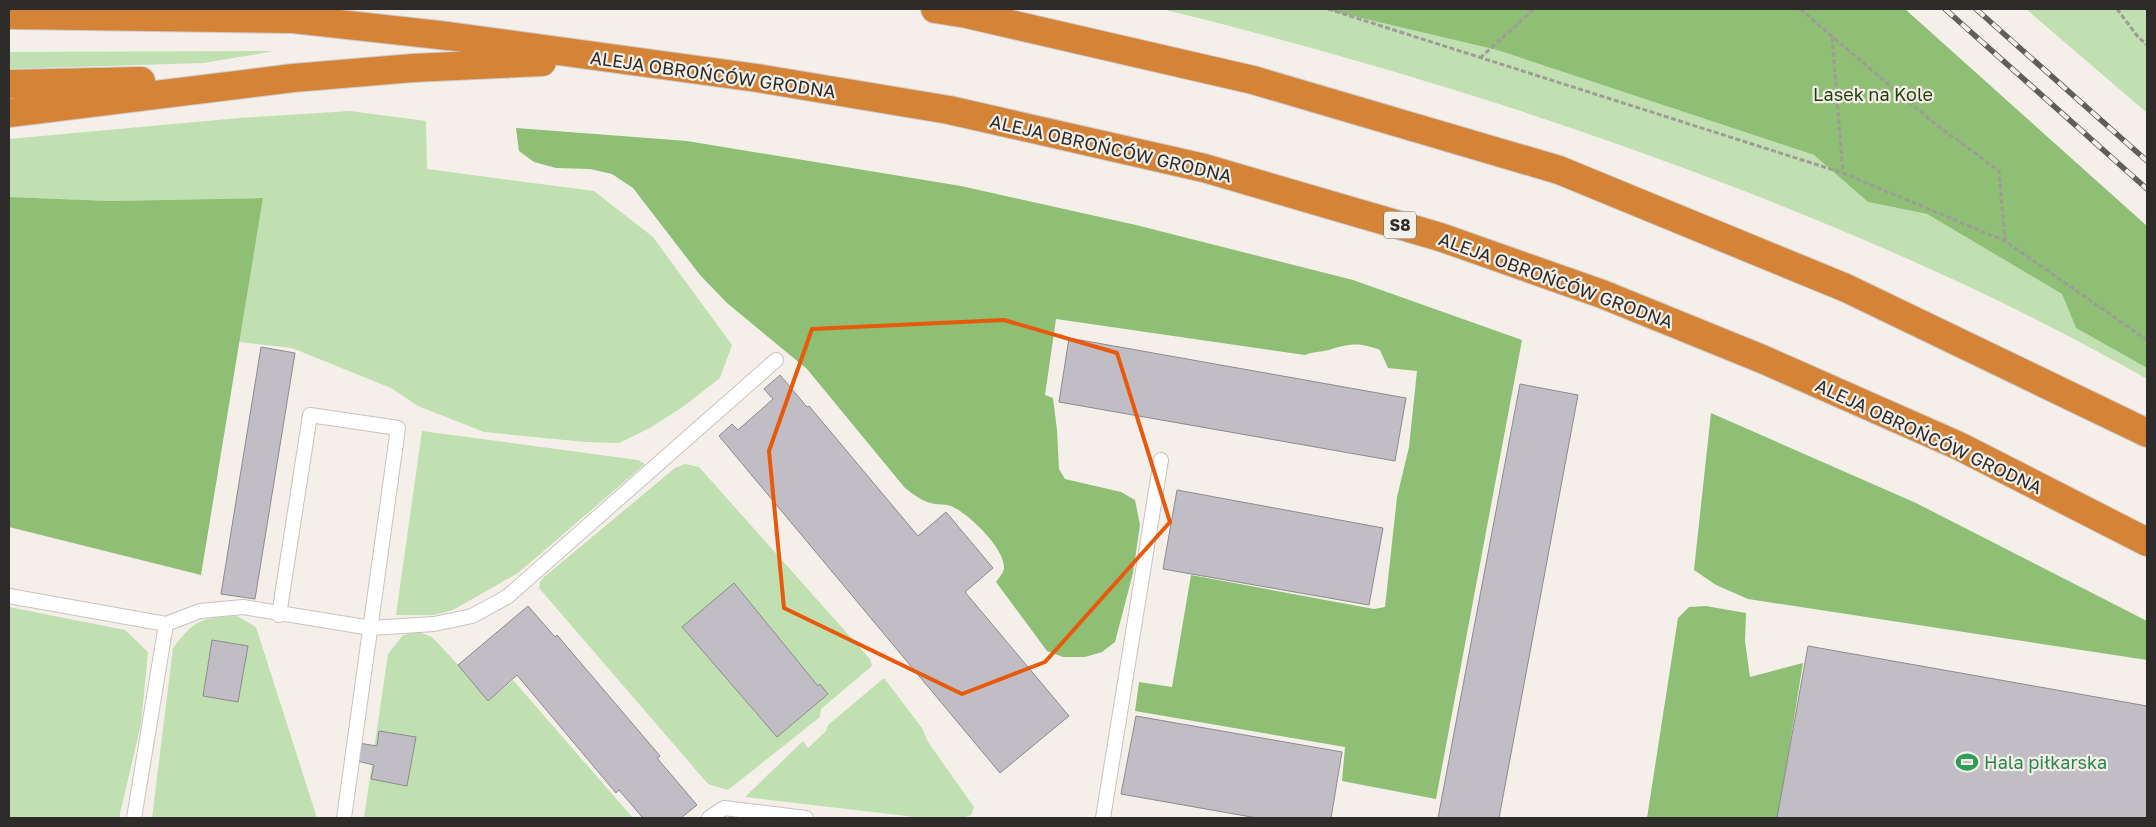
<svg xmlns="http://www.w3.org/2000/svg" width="2156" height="827" viewBox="0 0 2156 827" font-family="'Golos Text',sans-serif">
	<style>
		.green { fill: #c0e0b1 }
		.forest { fill: #8ebf74 }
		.building { fill: #c0bec4; stroke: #8c8a90 }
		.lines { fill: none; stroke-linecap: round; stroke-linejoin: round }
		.lane-casing { stroke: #c8c3be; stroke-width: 16 }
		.highway-casing { stroke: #cdcccc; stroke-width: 30 }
		.path { stroke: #9f9b97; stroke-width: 3; stroke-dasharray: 5 2.5; stroke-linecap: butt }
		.lane { stroke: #fff; stroke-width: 14 }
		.highway { stroke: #d58437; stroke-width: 28 }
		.rail-casing { stroke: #605d5a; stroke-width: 5.5 }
		.rail { stroke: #f5efea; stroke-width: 4; stroke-dasharray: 11; stroke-linecap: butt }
		.marked { fill: none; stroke: #e8590c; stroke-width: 4; stroke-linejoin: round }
		.labels { text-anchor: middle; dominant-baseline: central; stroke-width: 4.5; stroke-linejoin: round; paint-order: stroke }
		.shield { fill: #f5efea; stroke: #6a6664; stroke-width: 1 }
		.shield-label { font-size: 16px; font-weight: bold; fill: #2e2c2a }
		.street-label { font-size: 18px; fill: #2e2c2a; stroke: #f5efea }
		.park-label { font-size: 18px; fill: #1f3e08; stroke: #f5efea }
		.leisure-label { font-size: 18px; fill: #27864d; stroke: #f5efea; text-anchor: start }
	</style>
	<rect width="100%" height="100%" fill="#f5efea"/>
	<path class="green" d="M1162,9H1323L1497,50L1814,155L1868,202L1927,214L2062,294L2076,328L2147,368V379C2016,304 1880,244 1739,189C1551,116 1358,57 1162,9Z
		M2026,9H2147V113L2132,100Z
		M275,51L203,63L9,69V52Z
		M350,111L426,121L427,169L594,191L653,237L732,345L720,378L684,406L650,428L619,443L585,442L484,432L418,406L391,388L292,348L239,342L263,198L110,201L9,197V139L239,118Z
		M422,431L638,460L645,464L518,573L453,610L434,615H396Z
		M685,464L699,467L870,659L872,666L821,709L820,717L728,790L708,784L539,588L540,582L544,577L675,468Z
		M9,607L125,630L148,652L141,724L119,818H9Z
		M237,616L256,627L317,818H152L173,648C195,619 201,618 237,616Z
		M419,632L432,637L490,699L513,680L633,818H364L388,654L403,635Z
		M884,678L922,728L928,742L974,807L971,815L963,818H923L745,797L803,741L808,748L826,731L828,725Z"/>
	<path class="forest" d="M1323,9H1905L2147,226V368L2076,328L2062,294L1927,214L1868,202L1814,155L1497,50Z
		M516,128L687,141L961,186L1136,225L1353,280L1522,340L1436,799L1342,781L1345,747L1135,711L1139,682L1172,687L1191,575L1374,609L1385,607L1397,497L1409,447L1417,371L1388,368L1380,350C1359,343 1353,343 1332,349C1323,352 1315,351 1305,355L1056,319L1045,395L1053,398L1057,430L1059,469L1065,479L1121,492L1135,500L1140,525L1133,573L1115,642L1102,652L1085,657H1063L1047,651L996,582C999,578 1003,573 1004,569C1006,549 968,513 951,506C946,504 940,505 935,504C923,502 914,495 905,488L807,369L727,303L700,275L633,188L612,174L590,169L556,168L534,162L519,151Z
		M9,197L110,201L263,198L201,575L9,527Z
		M1711,413L1916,503L2147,621V660L1748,599L1716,585L1694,570Z
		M1706,606L1746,613L1745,641L1750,677L1803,663L1778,818H1647L1678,618L1689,607Z"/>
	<path class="building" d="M1069,338L1406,398L1395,461L1059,402Z
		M261,347L295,353L255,599L221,594Z
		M780,375L807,407L809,406L918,536L946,512L993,568L965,592L1069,716L1000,773L719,436L732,424L738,430L773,399L764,389Z
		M1520,384L1578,395L1499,818H1438Z
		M1177,490L1383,528L1369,605L1163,569Z
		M734,583L818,686L820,684L828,694L777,737L682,627Z
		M528,606L555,637L557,635L660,756L657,758L697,805L681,818H640L642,817L619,790L616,793L517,675L488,701L458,665Z
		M212,640L248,646L238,702L203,696Z
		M1808,646L2147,706V818H1777Z
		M1136,716L1342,752L1331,818H1257L1121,794Z
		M379,731L416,737L407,786L371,779L374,765L357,761L359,743L377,746Z"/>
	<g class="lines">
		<g class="lane-casing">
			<path id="lane" d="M9,596L166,624L200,611L243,607L371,628L434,624L472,616L507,597L776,360
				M279,615L310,415L398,428L344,818
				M134,818L166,624
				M709,818L724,808L806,818
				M1103,818L1161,460"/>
		</g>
		<g class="highway-casing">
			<path id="highway" d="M935,9L967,14L1253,80L1559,170L1846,288L2147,433
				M9,15L293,19L448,36L757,78L949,110L1204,168L1440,237L1602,294L1762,359L1959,446L2147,542
				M9,84L141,81
				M9,113L293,78L413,68L542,62"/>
		</g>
		<path class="path" d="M1328,9L1843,173L2005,241L2147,340
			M1800,9L1929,119L1999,171L2005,241
			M2117,9L2138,37L2147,45
			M1832,37L1843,173
			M1480,58L1534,9"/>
		<use href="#lane" class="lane"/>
		<use href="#highway" class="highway"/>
		<g class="rail-casing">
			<path id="rail" d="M1945,9L2147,189
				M1976,9L2147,161"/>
		</g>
		<use href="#rail" class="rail"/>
	</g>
	<path class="marked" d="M1004,320L1117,353L1170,522L1045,662L962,694L784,608L769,451L812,329Z"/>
	<defs>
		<g id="stadium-bare" transform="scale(1.725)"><path d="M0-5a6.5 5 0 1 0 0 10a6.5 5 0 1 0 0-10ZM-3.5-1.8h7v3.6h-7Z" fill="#2e9e5b" stroke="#f5efea" stroke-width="2.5" paint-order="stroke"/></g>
	</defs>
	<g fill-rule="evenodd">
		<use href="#stadium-bare" x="1967" y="762"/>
	</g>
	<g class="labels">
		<rect class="shield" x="1384" y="211.5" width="32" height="27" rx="4"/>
		<g class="shield-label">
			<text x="1400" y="225">S8</text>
		</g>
		<g class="street-label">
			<text transform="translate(713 74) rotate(8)">ALEJA OBROŃCÓW GRODNA</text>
			<text transform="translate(1111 148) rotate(13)">ALEJA OBROŃCÓW GRODNA</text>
			<text transform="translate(1556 280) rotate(20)">ALEJA OBROŃCÓW GRODNA</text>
			<text transform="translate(1929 436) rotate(25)">ALEJA OBROŃCÓW GRODNA</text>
		</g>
		<g class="park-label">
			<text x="1873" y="94">Lasek na Kole</text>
		</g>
		<g class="leisure-label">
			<text x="1984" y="762">Hala piłkarska</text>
		</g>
	</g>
	<rect width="2156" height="827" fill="none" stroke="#2e2c2a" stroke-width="20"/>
</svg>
